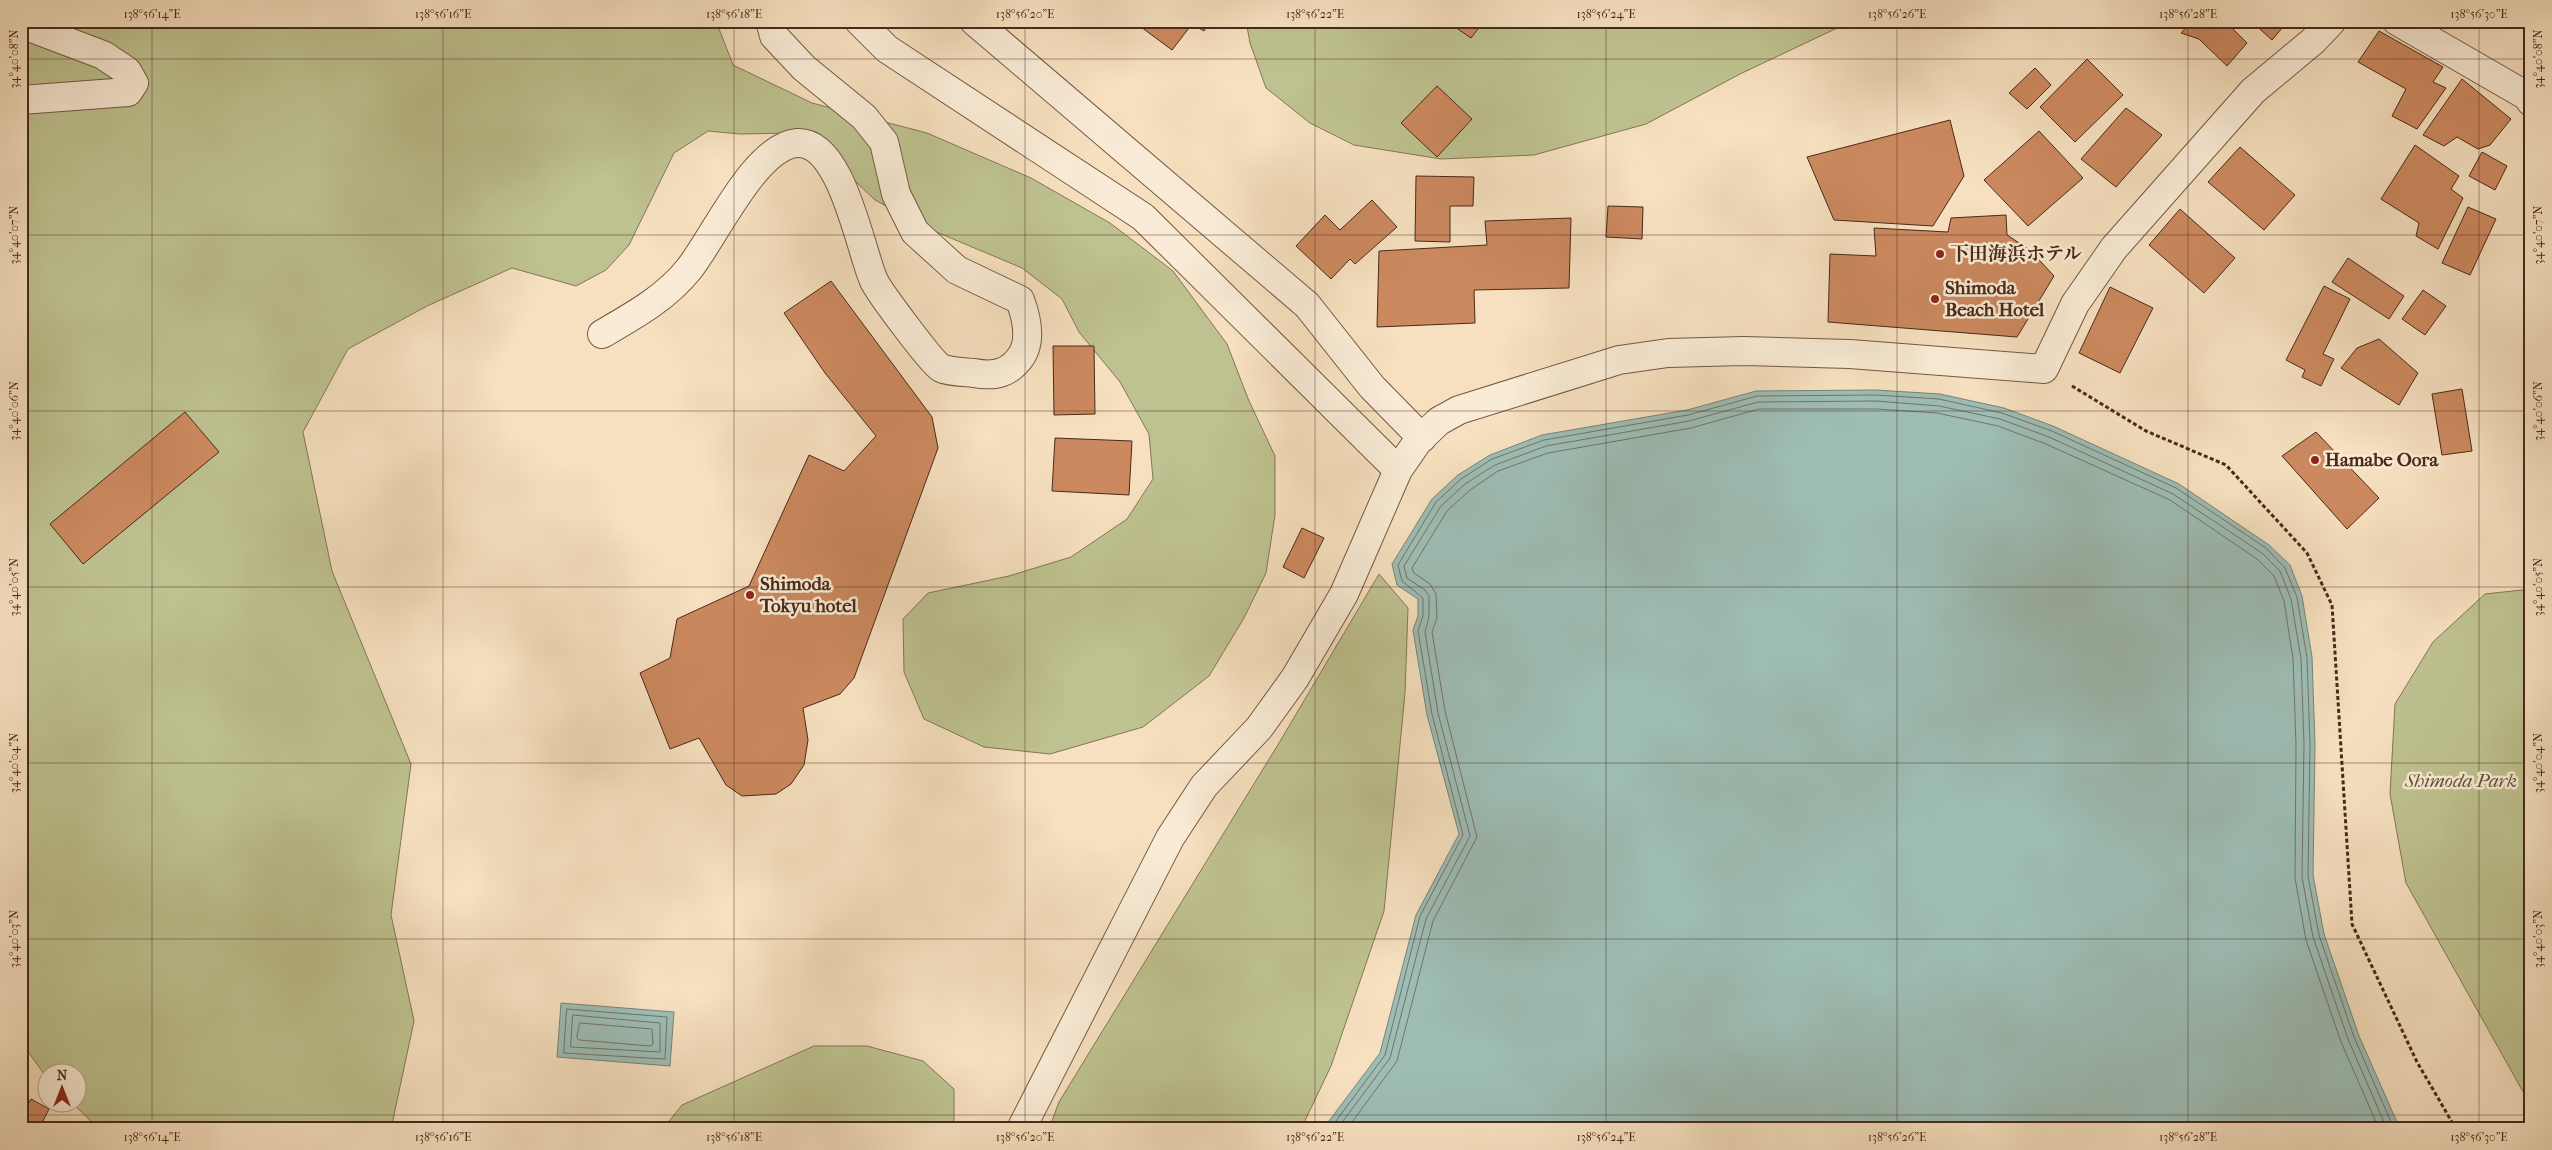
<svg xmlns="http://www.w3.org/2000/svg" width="2552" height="1150" viewBox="0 0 2552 1150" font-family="'IM FELL French Canon','Noto Serif JP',serif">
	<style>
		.green { fill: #bec290; stroke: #847655 }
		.water { fill: #9dbdb5; stroke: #7b8277 }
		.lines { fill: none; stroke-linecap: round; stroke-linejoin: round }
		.shore { stroke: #737368; stroke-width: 1 }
		.building { fill: #cc895f; stroke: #49291a }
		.minor-casing { stroke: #745743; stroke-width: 30 }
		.path { stroke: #49291a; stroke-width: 3; stroke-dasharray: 4 2.5; stroke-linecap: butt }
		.minor { stroke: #f9ebd5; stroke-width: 28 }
		.ticks { fill: none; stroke: #49291a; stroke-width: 1; stroke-opacity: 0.45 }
		.poi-dot { fill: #8f2418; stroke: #f9ebd5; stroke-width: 2 }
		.labels { text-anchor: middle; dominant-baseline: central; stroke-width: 5; stroke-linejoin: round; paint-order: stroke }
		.poi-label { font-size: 19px; font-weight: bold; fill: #49291a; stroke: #f9ebd5; text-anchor: start }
		.park-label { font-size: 19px; font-style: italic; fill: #664f38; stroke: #f9ebd5 }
		.neatline { fill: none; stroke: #49291a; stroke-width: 2 }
		.ticks-label { font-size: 12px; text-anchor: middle; fill: #49291a }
	</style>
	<rect width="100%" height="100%" fill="#f6e0bf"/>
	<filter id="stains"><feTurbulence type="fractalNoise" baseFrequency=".004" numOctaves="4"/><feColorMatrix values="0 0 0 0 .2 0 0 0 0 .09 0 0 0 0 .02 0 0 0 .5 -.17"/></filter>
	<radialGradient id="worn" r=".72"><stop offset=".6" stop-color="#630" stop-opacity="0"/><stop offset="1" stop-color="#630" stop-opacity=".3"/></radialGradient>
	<path class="green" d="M21,21H716L733,65L812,103L927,133L1031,178L1110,223L1173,271L1227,344L1249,401L1275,456V515L1266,573L1244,618L1209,676L1143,727L1050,754L984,747L924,719L904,672L903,619L928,593L1009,576L1071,557L1127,519L1153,479L1149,434L1120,382L1079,332L1062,299L1022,268L927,228L875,200L820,148L789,133L740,134L708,131L674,153L629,245L606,270L576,286L512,268L427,306L348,349L303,432L332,571L411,764L391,915L414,1021L391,1129H99L72,1103L78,1102V1072H48L47,1078L21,1042Z
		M1246,21H1852L1740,74L1646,124L1534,155L1441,159L1354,145L1310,123L1266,88L1250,43Z
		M1379,574L1408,608L1405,693L1384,911L1331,1066L1301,1129H1049L1059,1102L1279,743Z
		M2531,589V1106L2406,883L2390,794L2395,704L2433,642L2485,594Z
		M814,1046H867L923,1061L954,1089V1129H663L682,1105Z"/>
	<path class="water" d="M1876,390L1940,394L2004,408L2053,426L2179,484L2269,545L2290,565L2302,596L2312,657L2315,744L2313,875L2324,934L2359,1036L2400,1129H1323L1380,1053L1416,915L1459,834L1427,715L1413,630L1418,616V599L1397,585L1392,564L1432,499L1458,475L1490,455L1542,435L1687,410L1756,391Z
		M561,1003L674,1012L670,1066L557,1057Z"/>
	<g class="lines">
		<path class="shore" d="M567,1009L667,1017L665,1059L564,1053Z
			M573,1015L660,1023V1052L571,1047Z
			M580,1023L652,1029L653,1044L650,1046L579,1040L577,1038Z
			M1330,1129L1385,1055L1420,916L1463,835L1432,714L1418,631L1423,616V598L1402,581L1398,565L1436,502L1461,479L1492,459L1544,440L1688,415L1757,396L1876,395L1939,399L2002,413L2052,431L2176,488L2266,548L2285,568L2297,597L2307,658L2310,744L2308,876L2319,935L2354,1037L2394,1129
			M1337,1129L1390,1058L1426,919L1470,836L1438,713L1425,632L1429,617V596L1425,590L1407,578L1404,566L1441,506L1465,484L1495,465L1546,446L1689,421L1758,402L1876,401L1939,406L2000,419L2049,437L2173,494L2262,553L2280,571L2291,599L2301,659L2304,744L2302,877L2313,937L2348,1039L2387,1129
			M1347,1129L1397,1061L1433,921L1477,837L1445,711L1432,632L1437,618L1436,594L1430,584L1414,573L1412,568L1447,511L1470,490L1498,471L1548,453L1691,428L1759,409H1876L1937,413L1998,426L2046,444L2170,500L2257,559L2274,576L2284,601L2293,659L2296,744L2295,878L2306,940L2341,1042L2379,1129"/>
	</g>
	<path class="building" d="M1146,21H1210L1204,31L1192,24L1172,50L1141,27Z
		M1460,21H1484L1471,38L1455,27Z
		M2192,21H2225L2247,43L2227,66L2199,39L2181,33Z
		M2251,21H2288L2272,40Z
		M2379,31L2443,67L2433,82L2446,88L2417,129L2392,116L2406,89L2358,62Z
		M2087,59L2123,95L2075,142L2040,107Z
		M2035,68L2051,85L2027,109L2009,93Z
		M2462,79L2511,119L2490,145L2478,149L2457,137L2444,146L2423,135Z
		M1437,86L1472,119L1437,157L1401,123Z
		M2126,108L2162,135L2116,187L2081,159Z
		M1950,120L1964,176L1933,226L1834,220L1807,157Z
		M2039,131L2083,178L2028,226L1984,180Z
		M2415,145L2459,176L2451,189L2463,198L2438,249L2416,236L2419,223L2381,199Z
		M2240,147L2295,195L2264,230L2208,182Z
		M2482,152L2507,166L2495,190L2469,176Z
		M1416,176L1474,177L1473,206H1450V242L1415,241Z
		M1372,200L1397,227L1355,264L1350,259L1331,279L1296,246L1325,215L1340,230Z
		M1608,206L1643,207L1642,239L1606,237Z
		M2468,207L2496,219L2470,275L2442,263Z
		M2180,209L2235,258L2204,293L2149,245Z
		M2006,215L2007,235L2030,250L2054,276L2017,337L1828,322L1830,254L1876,256L1874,228L1948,232L1951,218Z
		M1571,218L1569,288L1474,290L1475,323L1377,327L1379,251L1487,245L1485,221Z
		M2348,258L2404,296L2389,319L2332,282Z
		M831,281L932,417L938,448L854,678L840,694L803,708L808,740L804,765L791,784L776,794L742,796L726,785L699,738L670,749L640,673L670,658L677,619L749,586L809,455L844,471L876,436L825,373L784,313Z
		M2324,286L2350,299L2323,354L2334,359L2321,386L2302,377L2305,370L2286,360Z
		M2110,287L2153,308L2120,373L2079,353Z
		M2423,290L2446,306L2425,335L2402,319Z
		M2379,339L2418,373L2399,405L2341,368L2357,348Z
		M1053,346H1094L1095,414L1054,415Z
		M2462,389L2472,451L2442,455L2432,394Z
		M185,412L219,452L83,564L50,524Z
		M2316,432L2379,498L2347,529L2282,456Z
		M1055,438L1132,441L1129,495L1052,491Z
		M1302,528L1324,538L1304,578L1283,567Z
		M31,1099L49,1109L39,1129H21V1117Z"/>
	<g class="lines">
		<g class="minor-casing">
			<path id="minor" d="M859,21L887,49L1143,217L1398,470
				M974,21L1307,305L1372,387L1422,438
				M2397,21L2527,96L2531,102
				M21,24L103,55L127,71L134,83L128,92L21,100
				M602,334C633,316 666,298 689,269C714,238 755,146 797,143C842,140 860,250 874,281C880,293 931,362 941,368C949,372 965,372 974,373C996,377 1010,373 1022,355C1032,338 1026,316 1020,300L957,270L915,232L896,194L884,142L864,117L804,68L774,36L770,21
				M1021,1129L1170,838L1204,786L1259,728L1295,678L1344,594L1398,470L1418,441L1439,421L1459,410L1619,360L1668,353L1744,351L1850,354L2044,369L2075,304L2114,248L2253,91L2313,41L2332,21"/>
		</g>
		<path class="path" d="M2072,386L2146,431L2226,465L2307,553L2332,605L2352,924L2417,1062L2456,1129"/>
		<use href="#minor" class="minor"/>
	</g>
	<path class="ticks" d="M152,21V1129M443,21V1129M734,21V1129M1025,21V1129M1315,21V1129M1606,21V1129M1897,21V1129M2188,21V1129M2479,21V1129M21,59H2531M21,235H2531M21,411H2531M21,587H2531M21,763H2531M21,939H2531M21,1115H2531"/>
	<g class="poi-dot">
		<circle cx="1940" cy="254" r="5"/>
		<circle cx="1935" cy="299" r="5"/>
		<circle cx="2315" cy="460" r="5"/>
		<circle cx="750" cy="595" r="5"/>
	</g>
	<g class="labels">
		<g class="poi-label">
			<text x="1950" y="254">下田海浜ホテル</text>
			<text x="1945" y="288">Shimoda<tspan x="1945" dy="22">Beach Hotel</tspan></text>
			<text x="2325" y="460">Hamabe Oora</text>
			<text x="760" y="584">Shimoda<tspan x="760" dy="22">Tokyu hotel</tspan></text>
		</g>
		<g class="park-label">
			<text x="2461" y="781">Shimoda Park</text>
		</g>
	</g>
	<rect width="2552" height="1150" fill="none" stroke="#f6e0bf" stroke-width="55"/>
	<g transform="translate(62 1088)"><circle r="24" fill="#f9ebd5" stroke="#b39d8a"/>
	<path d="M0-4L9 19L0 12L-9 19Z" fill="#8f2418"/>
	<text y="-8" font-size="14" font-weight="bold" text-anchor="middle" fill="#49291a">N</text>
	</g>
	<rect x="28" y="28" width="2496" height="1094" class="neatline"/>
	<g class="ticks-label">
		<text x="152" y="18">138°56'14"E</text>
		<text x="443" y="18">138°56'16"E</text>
		<text x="734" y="18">138°56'18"E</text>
		<text x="1025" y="18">138°56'20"E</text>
		<text x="1315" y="18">138°56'22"E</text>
		<text x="1606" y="18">138°56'24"E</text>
		<text x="1897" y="18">138°56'26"E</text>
		<text x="2188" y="18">138°56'28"E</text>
		<text x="2479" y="18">138°56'30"E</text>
		<text transform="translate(14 59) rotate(-90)" y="4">34°40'08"N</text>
		<text transform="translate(2538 59) rotate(-90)" y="4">34°40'08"N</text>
		<text transform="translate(14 235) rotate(-90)" y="4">34°40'07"N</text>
		<text transform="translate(2538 235) rotate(-90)" y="4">34°40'07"N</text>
		<text transform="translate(14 411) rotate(-90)" y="4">34°40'06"N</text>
		<text transform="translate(2538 411) rotate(-90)" y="4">34°40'06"N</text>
		<text transform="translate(14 587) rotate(-90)" y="4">34°40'05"N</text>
		<text transform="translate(2538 587) rotate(-90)" y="4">34°40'05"N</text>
		<text transform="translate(14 763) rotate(-90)" y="4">34°40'04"N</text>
		<text transform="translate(2538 763) rotate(-90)" y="4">34°40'04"N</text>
		<text transform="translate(14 939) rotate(-90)" y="4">34°40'03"N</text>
		<text transform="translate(2538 939) rotate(-90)" y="4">34°40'03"N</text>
		<text x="152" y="1141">138°56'14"E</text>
		<text x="443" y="1141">138°56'16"E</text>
		<text x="734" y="1141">138°56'18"E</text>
		<text x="1025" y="1141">138°56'20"E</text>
		<text x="1315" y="1141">138°56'22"E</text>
		<text x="1606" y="1141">138°56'24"E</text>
		<text x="1897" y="1141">138°56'26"E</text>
		<text x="2188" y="1141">138°56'28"E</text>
		<text x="2479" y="1141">138°56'30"E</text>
	</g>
	<rect width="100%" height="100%" filter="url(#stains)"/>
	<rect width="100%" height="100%" fill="url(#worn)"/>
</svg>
